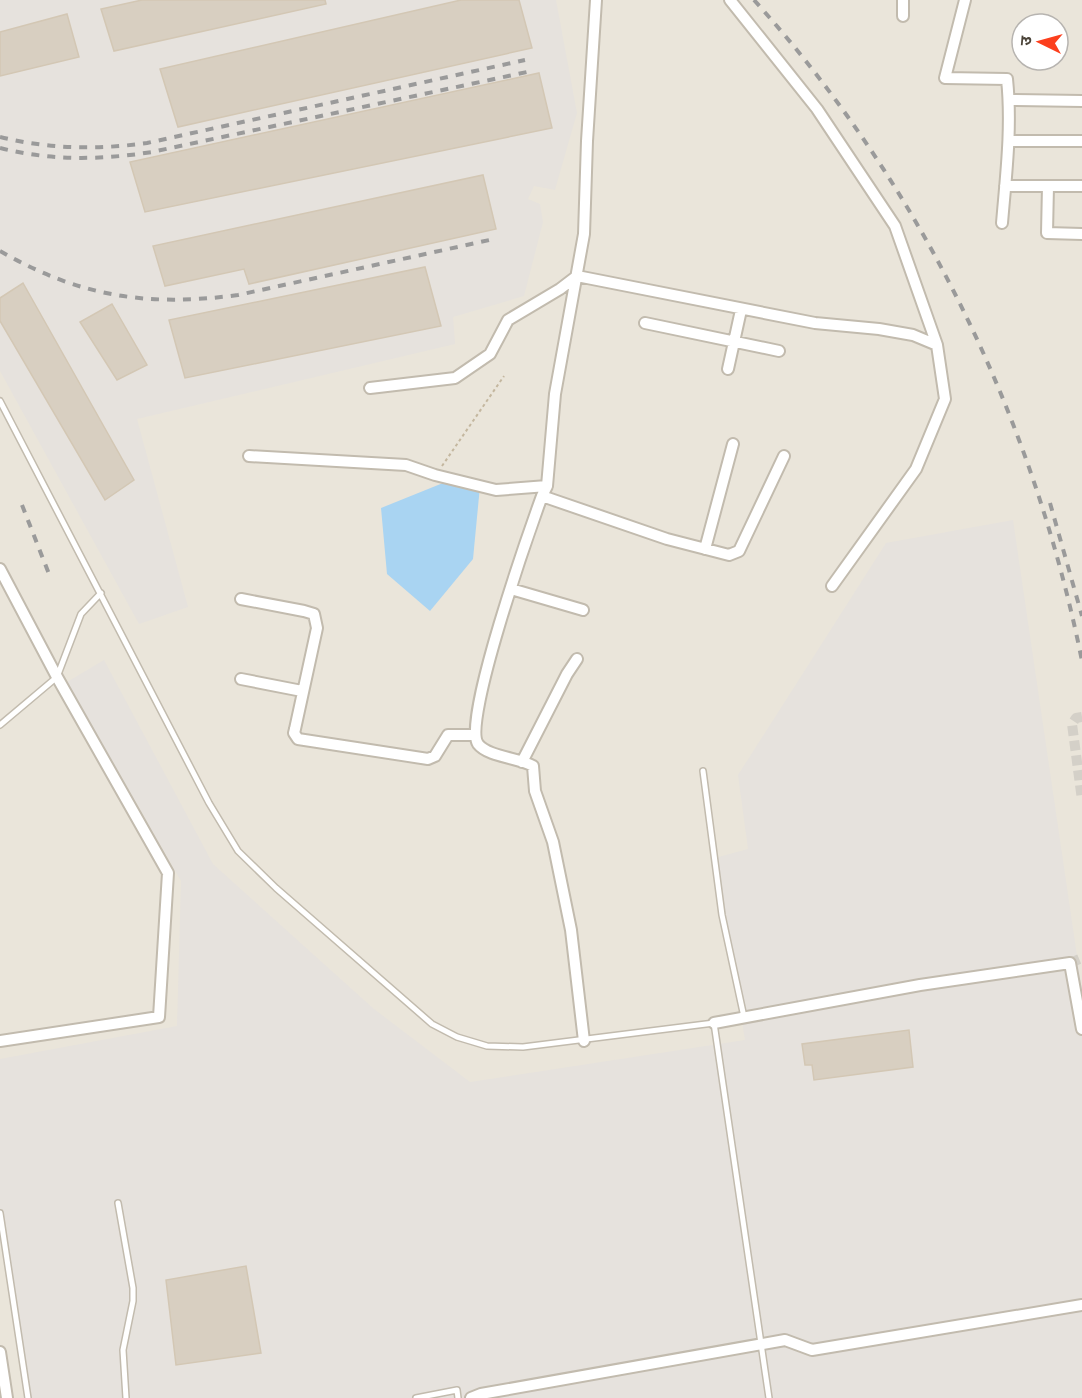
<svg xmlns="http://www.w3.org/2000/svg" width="1082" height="1398" viewBox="0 0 1082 1398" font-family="'PT Sans Narrow','Noto Sans Devanagari',sans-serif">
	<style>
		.residential { fill: #eae5da; fill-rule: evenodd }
		.industrial { fill: #e6e2dd }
		.water { fill: #a9d4f2 }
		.building { fill: #d8cfc1; stroke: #d3c7b4; stroke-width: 1.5 }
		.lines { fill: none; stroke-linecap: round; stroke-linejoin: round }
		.minor-tunnel { stroke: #d4d0c8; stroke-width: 10; stroke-dasharray: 10 5; stroke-linecap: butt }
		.service-casing { stroke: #c2bbae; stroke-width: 8 }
		.minor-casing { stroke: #c2bbae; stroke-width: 14 }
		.path { stroke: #c4b79f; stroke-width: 2; stroke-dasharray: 3 3; stroke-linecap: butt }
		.service { stroke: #fff; stroke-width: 5 }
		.minor { stroke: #fff; stroke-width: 10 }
		.rail { stroke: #9a9a9a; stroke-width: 4; stroke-dasharray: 8 8; stroke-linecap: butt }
	</style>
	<rect width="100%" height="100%" fill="#f6f3ec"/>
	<path class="residential" d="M0,0H1082V1398H0ZM1022,24H1058V60H1022Z"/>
	<path class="industrial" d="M0,0H556L577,113L555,190L534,186L528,199L540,204L543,222L524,296L453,317L455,344L137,419L188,607L139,624L0,371Z
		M1013,520L1082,990V1398H26L0,1229V1059L177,1026L181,881L67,682L104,660L213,864L374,1009L470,1082L745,1040L715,858L748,849L738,775L886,543Z"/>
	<path class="water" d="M443,483L480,486L473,559L430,611L387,574L381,508Z"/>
	<path class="building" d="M142,0H325L326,4L114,51L101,9Z
		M461,0H519L532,48L178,127L160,69Z
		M67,14L79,57L0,76V32Z
		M539,73L552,128L145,212L130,162Z
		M483,175L496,229L249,284L244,269L165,286L153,246Z
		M425,267L441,326L185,378L169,320Z
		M23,283L134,480L105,500L0,321V298Z
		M112,304L147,365L117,380L80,322Z
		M909,1030L913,1067L814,1080L812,1065H805L802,1044Z
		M246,1266L261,1353L176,1365L166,1280Z"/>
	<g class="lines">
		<path class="minor-tunnel" d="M1082,717L1076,718L1072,724L1082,800
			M1070,963L1082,958"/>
		<g class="service-casing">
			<path id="service" d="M0,401L209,803L238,851L276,888L432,1024L457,1037L487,1046L523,1047L714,1023L769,1398
				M0,725L57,677L81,614L101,593
				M703,771L722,915L744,1017
				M118,1203L133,1288V1301L123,1350L126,1398
				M0,1213L28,1398
				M416,1398L457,1390L458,1398"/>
		</g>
		<g class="minor-casing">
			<path id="minor" d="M730,0L817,109L895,226L937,345L945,399L916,469L832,586
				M965,0L945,78L1007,79C1012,127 1006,175 1002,223
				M903,16V0
				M1009,100L1082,101
				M1009,141H1082
				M1005,186H1082
				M1048,186L1047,233L1082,234
				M645,323L779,351
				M728,369L741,310
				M370,388L455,378L490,354L508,320L560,289L577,276L815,323L879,329L913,335L937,345
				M249,456L406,465L435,475L496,490L547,486
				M542,496L667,539L729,555L739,551L784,456
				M705,549L733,444
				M0,569L57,677L168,873L159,1017L0,1041
				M511,589L583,610
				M241,599L304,611L314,614L317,628L295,729L294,733L298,739L428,759L435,756L448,735H475
				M241,679L302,691
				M522,762L567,674L577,659
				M714,1023L920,985L1070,963L1082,1029
				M584,1041L571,930L553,842L535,791L533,766C520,758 488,757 478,744C462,722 530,529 542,496L547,486L555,394L584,234L587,141L596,0
				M0,1352L7,1398
				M471,1398L481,1394L785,1340L812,1350L1082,1305"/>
		</g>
		<path class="path" d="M442,466L504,376"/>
		<use href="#service" class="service"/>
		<use href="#minor" class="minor"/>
		<path class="rail" d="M754,0C921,185 1033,417 1082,661
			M0,137C49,149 97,150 147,143L525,60
			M0,148C51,161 101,160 152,152L527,72
			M0,251C80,297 148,307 238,295L494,239
			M1050,503L1082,616
			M22,505L49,574"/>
	</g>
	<g transform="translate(1040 42) rotate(275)"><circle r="28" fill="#ffffff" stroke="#b7b4b0" stroke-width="1.5"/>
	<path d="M0-4.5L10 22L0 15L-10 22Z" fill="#fc3f1d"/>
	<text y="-9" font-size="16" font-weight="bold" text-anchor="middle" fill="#4b4439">उ</text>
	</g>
</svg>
